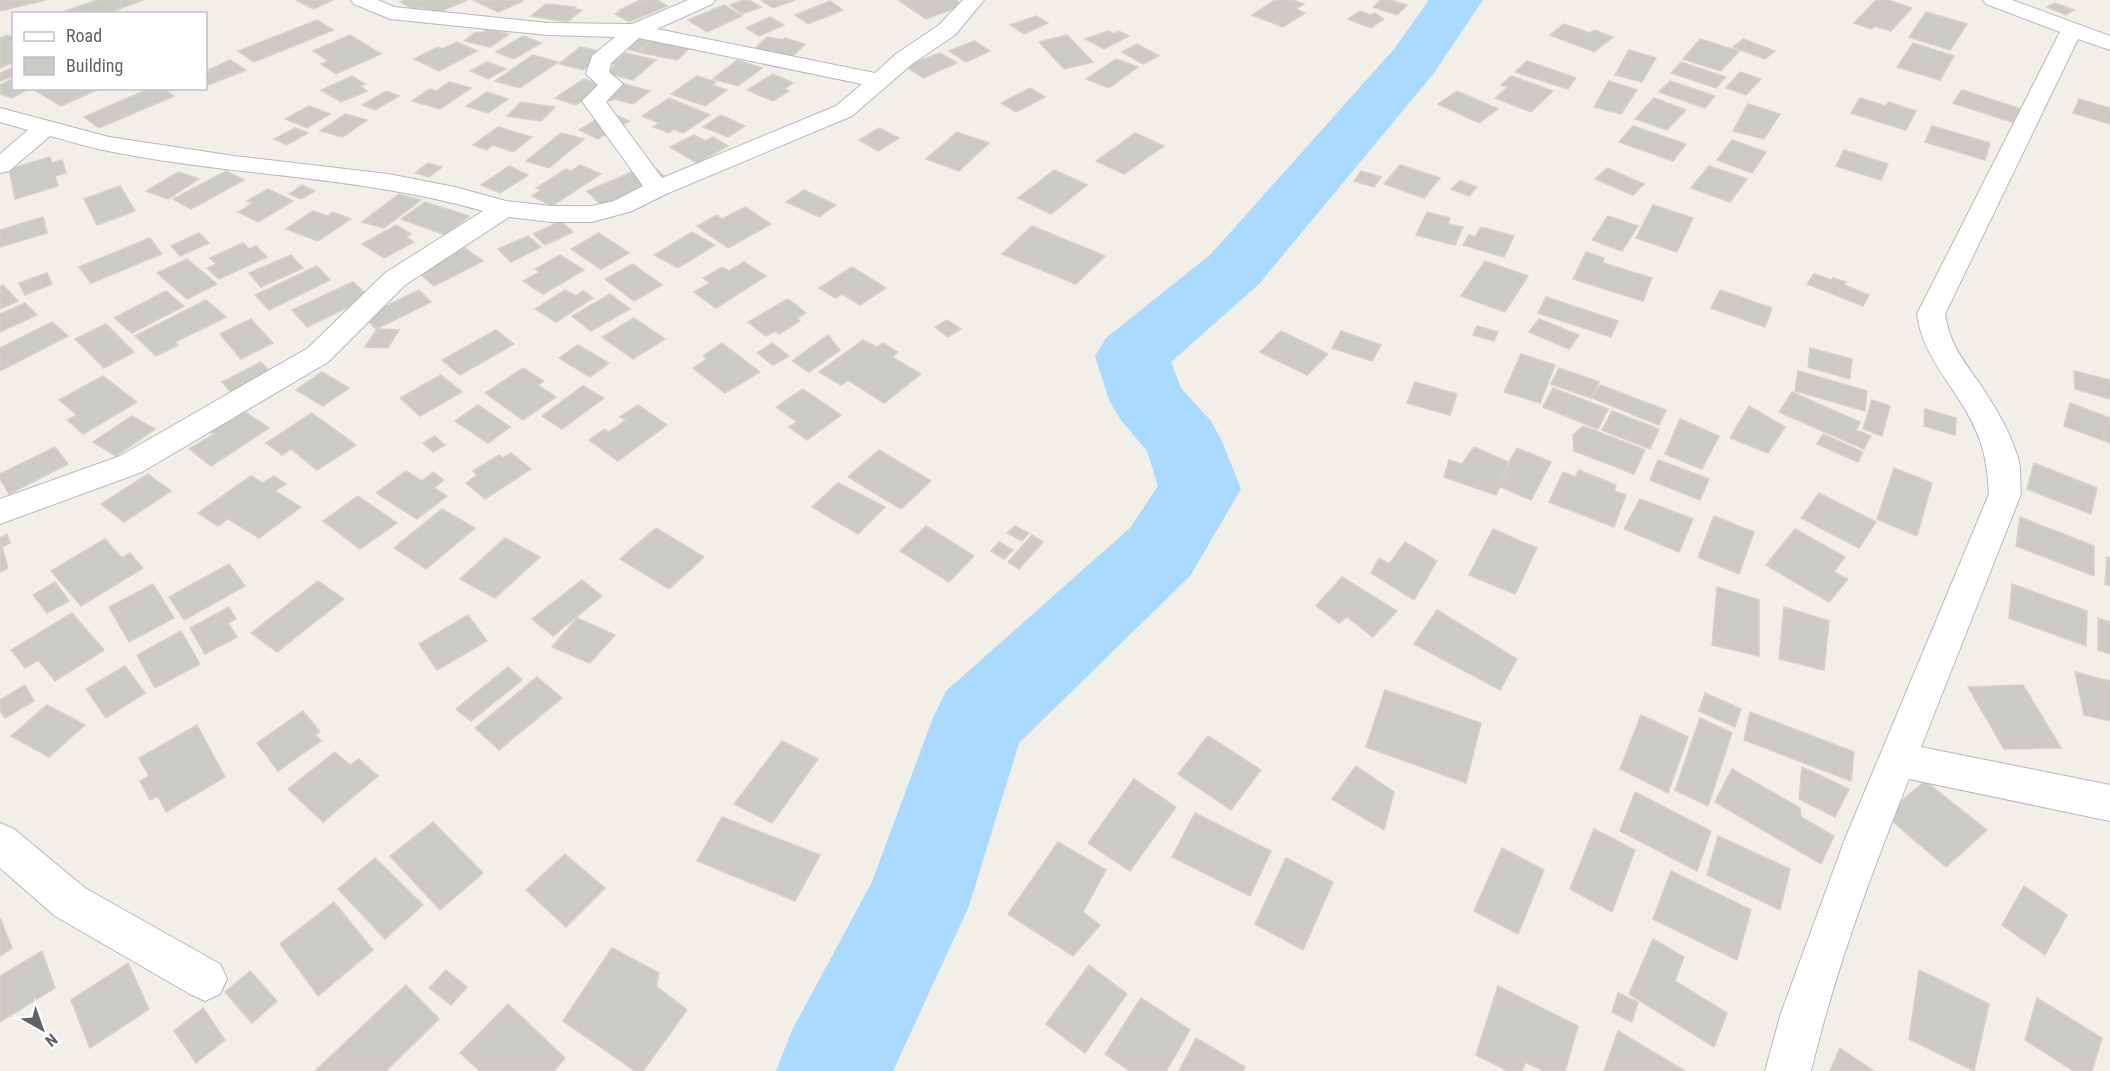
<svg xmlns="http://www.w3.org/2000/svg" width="2110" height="1071" viewBox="0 0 2110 1071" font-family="'Roboto Condensed',sans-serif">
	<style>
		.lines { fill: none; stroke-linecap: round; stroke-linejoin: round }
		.river { fill: #aadaff; fill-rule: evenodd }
		.building { fill: #cccac5; stroke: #d6d1c6; stroke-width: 1.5 }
		.minor-casing { stroke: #b5b8bc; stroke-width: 2 }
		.minor { fill: #fff; fill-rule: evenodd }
	</style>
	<rect width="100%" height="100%" fill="#f1efe8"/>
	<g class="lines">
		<path class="river" d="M1429,0H1483L1434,73L1259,284L1171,362L1181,388L1211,421L1222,441L1241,489L1190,576L1019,743L969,906L893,1071H776L792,1030L872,882L932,720L946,691L1130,528L1158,486L1147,451L1120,419L1109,400L1095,356L1106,338L1211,254L1394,49Z"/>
	</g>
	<path class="building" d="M0,0H46L0,11Z
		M97,0H143L106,14L63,12Z
		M296,0H333L313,9Z
		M405,0H467L435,14L421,7L415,10L400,2Z
		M473,0H522L523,1L498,12Z
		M641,0H657L667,6L629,22L615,14L621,11L619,10Z
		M743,0H749L761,7L742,14L730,5Z
		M761,0H795L773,8Z
		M898,0H956L963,5L926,19Z
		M1275,0H1293L1304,4L1296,9L1305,13L1283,27L1252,15Z
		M1381,0H1390L1407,5L1397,15L1373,7Z
		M1876,0H1888L1912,8L1891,31L1875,26L1871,29L1854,23Z
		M830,1L843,10L808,24L795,15Z
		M2055,3L2074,10L2066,15L2047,7Z
		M546,4L576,7L574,9L582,10L567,22L531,16Z
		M724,5L742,16L707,32L688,20Z
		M1360,11L1370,15L1375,13L1384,19L1371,28L1348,19Z
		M1926,12L1967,24L1950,50L1909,37Z
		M1036,16L1048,23L1024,34L1010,25Z
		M770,17L784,25L759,36L746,28Z
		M317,20L333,30L254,62L238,51Z
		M1564,24L1590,33L1594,30L1613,37L1594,52L1550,35Z
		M488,29L509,34L490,47L464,41L476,32L481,33Z
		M1108,31L1113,34L1119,31L1129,36L1104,49L1085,39Z
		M7,35L14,38V62L0,68V38Z
		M350,35L381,54L336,74L321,64L328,61L313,51Z
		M1067,35L1093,62L1064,69L1039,42Z
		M523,36L541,43L514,59L496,52Z
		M767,37L783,40L785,38L805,44L792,57L753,50Z
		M635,38L650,41L638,52L623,48Z
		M653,39L691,47L677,60L638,52Z
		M1700,39L1739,51L1721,71L1683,59Z
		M1743,39L1775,51L1765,59L1733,47Z
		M974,41L990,51L966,62L949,51Z
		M457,42L477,51L439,71L414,59L438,47L442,49Z
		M1913,43L1954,56L1940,80L1897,67Z
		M1137,44L1159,56L1143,64L1122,52Z
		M580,47L606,52L584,70L559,64Z
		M1629,50L1656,58L1642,82L1615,75Z
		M625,53L656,60L633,80L606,73L615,65L611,64Z
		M940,53L957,63L923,78L905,66Z
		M533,55L558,62L520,88L495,81Z
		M1116,59L1138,67L1109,88L1086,79Z
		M230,60L246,70L206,86V71Z
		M737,60L762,68L738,86L713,79Z
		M1527,61L1576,78L1568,89L1515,72Z
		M487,62L506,69L488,79L470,71Z
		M1681,62L1726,77L1716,88L1671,73Z
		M14,67V76L0,81V73Z
		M1740,72L1761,79L1746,95L1726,88Z
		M773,74L793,83L784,89L789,91L773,101L747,90Z
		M352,76L365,84L360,86L367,91L341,102L321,90Z
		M697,76L716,82L712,85L727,90L705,106L671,94Z
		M1511,76L1553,91L1531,112L1495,98L1508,87L1501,85Z
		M584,79L605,86L576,105L555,98Z
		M10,80L14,81V88H30L12,98L0,94V85Z
		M1609,81L1637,90L1621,114L1594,107Z
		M1670,81L1715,96L1705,108L1659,92Z
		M449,82L471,88L440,109L412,101L430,89L436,91Z
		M621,83L650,91L633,104L614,99L611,101L601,99Z
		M39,88H101L61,106L34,90Z
		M151,88H162L174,96L99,128L84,117Z
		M1030,88L1045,97L1016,112L1001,103Z
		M1962,90L2021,109L2012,122L1953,103Z
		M386,91L399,96L375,110L362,105Z
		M1457,91L1498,109L1479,123L1438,104Z
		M487,92L508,99L488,113L466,106Z
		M669,98L710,115L683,133L674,129L669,133L653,127L659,123L642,116Z
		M1654,98L1686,110L1667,130L1635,119Z
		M1860,98L1886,106L1888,102L1916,111L1906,130L1851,113Z
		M2079,99L2110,108V124L2073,113Z
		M521,102L555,107L541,121L507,116Z
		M1748,104L1780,114L1764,139L1733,131Z
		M309,106L330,114L307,128L285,119Z
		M609,112L629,121L598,139L579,130Z
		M345,114L367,120L343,137L320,131Z
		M721,115L745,126L728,137L703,127Z
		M1633,126L1686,144L1673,161L1619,142Z
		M1932,126L1990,143L1985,160L1925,142Z
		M498,127L532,137L513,152L493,145L487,150L473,145Z
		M295,128L308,133L287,145L274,139Z
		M879,128L899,138L878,151L859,140Z
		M957,132L989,143L959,171L926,159Z
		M561,133L584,139L549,168L526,161Z
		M1135,133L1164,146L1124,174L1096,161Z
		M694,135L705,141L713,137L728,146L697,163L670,147Z
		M1732,140L1766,152L1752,173L1717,160Z
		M1844,150L1888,164L1881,180L1836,166Z
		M50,157L52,163L62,160L66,173L55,176L58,186L15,199L9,169Z
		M428,163L442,167L429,177L415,173Z
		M651,164L667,179L603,207L587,191Z
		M580,165L601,174L552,206L532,196L541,190L536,188L566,169L571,171Z
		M1400,165L1440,178L1424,198L1384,184Z
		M509,166L528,175L500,193L481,185Z
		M1709,166L1747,179L1730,202L1691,188Z
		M1607,168L1644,184L1633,195L1595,179Z
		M1054,170L1087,185L1051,214L1018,198Z
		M226,171L244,180L191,209L173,199Z
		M1361,171L1381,177L1374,187L1354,181Z
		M178,172L199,179L168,199L146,191Z
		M1460,181L1477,187L1469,196L1451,189Z
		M302,185L315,191L301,199L289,194Z
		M120,186L135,211L97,225L84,199Z
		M268,189L293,201L258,222L238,212L253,203L247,201Z
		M804,190L836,205L819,217L786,202Z
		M399,194L421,200L384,228L362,222Z
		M425,202L469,216L445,235L401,219Z
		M1653,205L1693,218L1677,252L1636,238Z
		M745,207L771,224L728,248L697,226L717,215L722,219Z
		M313,211L327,216L333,212L351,219L318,241L286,229Z
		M1427,212L1450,218L1448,224L1463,227L1455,245L1416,235Z
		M1608,216L1638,226L1622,251L1592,240Z
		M43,217L47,233L0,247V230Z
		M561,221L573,232L545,245L533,234Z
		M396,225L411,234L406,237L414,242L384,258L362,244Z
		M1032,226L1105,256L1076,284L1002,254Z
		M1481,227L1514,236L1504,257L1463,245L1469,235L1475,237Z
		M692,232L715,245L678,268L654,255Z
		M199,233L209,243L180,256L171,246Z
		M599,233L629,253L601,269L571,249Z
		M528,236L541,247L511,262L498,249Z
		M150,238L162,254L91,283L79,267Z
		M243,243L249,249L256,246L267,257L219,279L207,268L216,264L210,258Z
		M465,248L483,261L434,286L418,272L452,251L454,254Z
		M1586,252L1604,258L1603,263L1652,278L1643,301L1573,279Z
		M291,255L303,268L261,287L249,273Z
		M560,255L584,270L543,294L523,281L540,272L535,269Z
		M187,259L217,284L187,299L157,273Z
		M1485,261L1528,276L1505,312L1461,296Z
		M744,262L766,276L716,308L694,292L710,283L703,278L722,267L729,271Z
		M633,264L662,285L634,301L605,279Z
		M317,266L330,280L269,310L255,295Z
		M852,267L886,288L860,305L842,294L835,298L819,288Z
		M47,273L52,284L25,295L19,283Z
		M1814,274L1832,280L1833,278L1846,282L1844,285L1869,295L1863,306L1807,284Z
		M353,282L369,297L307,327L292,310Z
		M3,285L18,301L0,309V287Z
		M419,290L431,302L376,329L364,317Z
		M565,290L576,296L583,291L593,298L556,322L535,309Z
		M1720,290L1772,308L1765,327L1711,308Z
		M166,291L184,306L132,333L114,318Z
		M610,294L630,309L591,331L572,316Z
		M1546,297L1618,321L1611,337L1538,313Z
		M788,299L806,313L797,318L800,321L779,334L775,331L766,336L748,322Z
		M206,300L226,317L175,342L178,345L156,356L135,336Z
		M25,303L37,315L0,332V314Z
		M634,318L665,339L633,359L602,337Z
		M251,319L273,343L241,359L220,334Z
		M1539,319L1579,335L1569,349L1529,332Z
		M947,320L961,329L948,337L935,327Z
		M52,322L68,336L0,371V348Z
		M106,324L134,352L104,368L75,339Z
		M1477,326L1498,332L1494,341L1473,335Z
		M377,329L399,330L388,348L365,347Z
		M496,330L514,344L460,375L442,360Z
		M1281,331L1328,354L1307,375L1260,352Z
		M1341,331L1381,345L1372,361L1332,348Z
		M828,335L840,350L809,372L792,361Z
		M863,340L877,347L883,343L898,352L892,357L921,374L884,403L848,380L841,385L819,372Z
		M722,343L760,372L725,393L693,368L707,359L703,356Z
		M772,343L789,356L773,365L757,353Z
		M578,345L609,363L590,377L559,358Z
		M1810,348L1852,359L1850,379L1808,367Z
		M1521,354L1555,365L1540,403L1504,392Z
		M261,362L273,375L234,396L222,382Z
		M523,368L544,381L538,385L556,397L523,420L485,393Z
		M1559,368L1599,382L1591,398L1551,384Z
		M1798,371L1867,391L1865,411L1795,391Z
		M2074,371L2110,380V399L2075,389Z
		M322,372L349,388L323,406L296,390Z
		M441,375L462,392L420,416L400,398Z
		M103,376L137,402L83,434L67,420L77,415L59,400Z
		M1415,382L1457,394L1450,415L1407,403Z
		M1600,385L1666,410L1659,425L1592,398Z
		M583,386L604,398L562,429L542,416Z
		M1553,388L1608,409L1598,429L1543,407Z
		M803,389L841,415L807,440L789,427L797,422L776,407Z
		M1792,392L1860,422L1856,430L1871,436L1864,449L1779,412Z
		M1872,400L1890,406L1882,436L1863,429Z
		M2070,403L2110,418V443L2064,426Z
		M478,405L510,427L488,443L455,421Z
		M638,405L667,425L618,461L589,440L605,429L609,432L626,420L620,417Z
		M1749,406L1785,427L1768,453L1730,438Z
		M1925,409L1956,418L1955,435L1924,426Z
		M242,410L269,428L211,466L189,449L214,434L209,431Z
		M1612,411L1659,429L1650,449L1602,430Z
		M312,413L356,445L317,470L291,449L282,455L266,443Z
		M132,416L155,429L116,456L93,442Z
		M1680,419L1719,436L1702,469L1665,454Z
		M1583,426L1645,450L1634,474L1574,451L1573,435Z
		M1823,434L1863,452L1858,462L1817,444Z
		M435,436L445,445L433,452L423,443Z
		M55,447L68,464L9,494L0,479V474Z
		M1474,447L1510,463L1496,495L1444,477L1449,460L1462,464Z
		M1517,448L1551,462L1531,500L1496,485Z
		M879,450L931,481L901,509L848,477Z
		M511,453L531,469L485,499L466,483L477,475L473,471L499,455L503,458Z
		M1658,460L1709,479L1700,500L1650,480Z
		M2034,463L2097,488L2091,514L2027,489Z
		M1894,468L1932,483L1917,536L1877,519Z
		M1579,470L1616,485L1614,491L1626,495L1614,527L1549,502L1563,472L1575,477Z
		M406,471L422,481L433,472L444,480L434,488L447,496L417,519L376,493Z
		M148,474L171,491L124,522L101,504Z
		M251,476L263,483L274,476L286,484L275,491L301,507L259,538L228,519L218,526L198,513Z
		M838,483L885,507L858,534L812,507Z
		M1819,493L1876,522L1859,548L1801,518Z
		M358,496L397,523L360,549L323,521Z
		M1640,499L1693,519L1679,552L1624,529Z
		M442,509L475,528L426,569L394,548Z
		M1714,516L1754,532L1739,574L1698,557Z
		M2020,517L2094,546V576L2016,546Z
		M926,526L974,556L949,582L900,551Z
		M1015,526L1029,533L1022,541L1007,533Z
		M656,528L704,557L669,589L620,559Z
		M1493,529L1537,548L1515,594L1469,575Z
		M1795,529L1845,557L1834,572L1848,579L1829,602L1766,565Z
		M7,534L10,543L2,547L8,568L0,572V538Z
		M1032,535L1043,542L1019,569L1008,562Z
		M505,538L540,557L495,598L460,579Z
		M105,539L122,558L130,553L143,568L81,606L51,571Z
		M999,542L1013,550L1004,559L991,551Z
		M1405,542L1437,561L1414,600L1371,573L1379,558L1389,564Z
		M2107,557L2110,558V586L2105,584Z
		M229,564L245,586L184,620L169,597Z
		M1342,577L1397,611L1373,637L1347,617L1339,623L1316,606Z
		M582,580L602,596L553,636L532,619Z
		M318,581L344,599L277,652L251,633Z
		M55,582L69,601L47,613L33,595Z
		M153,584L174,618L129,642L109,607Z
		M2012,584L2087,611L2086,646L2009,618Z
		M1717,587L1759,600V656L1712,645Z
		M229,607L236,619L228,623L237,637L205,654L190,628Z
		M1784,607L1829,621L1824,670L1779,659Z
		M1437,610L1517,659L1500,690L1414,644Z
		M72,613L104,650L55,681L38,660L25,668L11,650Z
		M468,615L487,641L437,670L419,644Z
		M577,618L615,635L590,663L552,647Z
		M2098,618L2110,622V654L2098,650Z
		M181,631L200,664L155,688L137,655Z
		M125,666L145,693L106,718L86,689Z
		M508,667L522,680L471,721L456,709Z
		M2075,672L2110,681V721L2084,715Z
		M537,677L562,698L499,750L475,728Z
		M25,685L34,701L5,718L0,711V700Z
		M2023,685L2061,748L2004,749L1968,687Z
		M1385,690L1481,723L1466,783L1366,747Z
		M1705,693L1741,709L1735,727L1699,711Z
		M47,705L85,725L49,757L11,736Z
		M303,711L320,732L315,735L321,741L278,771L257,743Z
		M1750,712L1854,752L1851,781L1744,740Z
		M1641,715L1688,737L1668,793L1620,769Z
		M1700,718L1732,733L1708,806L1675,790Z
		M197,725L225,777L166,812L158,796L150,800L140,781L149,776L139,758Z
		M1208,736L1261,770L1231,810L1178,774Z
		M782,741L818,759L772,823L734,804Z
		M335,752L350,765L359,759L378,776L323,822L288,789Z
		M1356,766L1394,792L1384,830L1332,799Z
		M1802,767L1849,789L1835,817L1799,799Z
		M1732,769L1800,808L1801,817L1834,836L1821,864L1715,802Z
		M1134,779L1176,807L1130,871L1088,843Z
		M1925,781L1987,830L1946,867L1885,815Z
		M1635,792L1711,831L1697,871L1620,831Z
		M1195,813L1271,851L1250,896L1172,857Z
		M722,817L820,855L795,901L697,861Z
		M433,822L483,873L440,910L390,856Z
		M1594,829L1635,850L1612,912L1570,889Z
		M1718,836L1790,869L1780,910L1707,875Z
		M1058,842L1106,870L1083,912L1100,925L1073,956L1008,914Z
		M1502,848L1544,870L1518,934L1474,911Z
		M565,854L605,888L566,927L526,890Z
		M375,858L423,905L385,939L338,889Z
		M1286,858L1333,882L1303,950L1255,924Z
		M1671,871L1751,910L1737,960L1653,919Z
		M2024,886L2067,915L2045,955L2002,925Z
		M334,902L373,950L318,996L280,944Z
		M0,918L12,948L0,956Z
		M1653,939L1684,957L1675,981L1727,1013L1714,1047L1629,994Z
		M612,948L659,973L656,986L687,1010L643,1071H635L563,1021Z
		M42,951L55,988L0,1022V976Z
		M128,963L149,1009L90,1048L71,1000Z
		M1089,965L1127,994L1085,1053L1046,1024Z
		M446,970L467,987L451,1005L429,988Z
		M1919,970L1989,1004L1974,1071L1909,1039Z
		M250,971L277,1001L252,1023L225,992Z
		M406,985L439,1019L386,1071H315Z
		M1498,986L1578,1026L1565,1071H1544L1525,1062L1522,1071H1508L1476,1055Z
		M1618,993L1638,1002L1632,1022L1612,1012Z
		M1141,998L1190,1030L1166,1071H1130L1105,1054Z
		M2037,998L2102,1038L2092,1071H2074L2025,1040Z
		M508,1004L565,1058L554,1071H480L460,1053Z
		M203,1008L225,1040L196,1063L174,1031Z
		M1618,1031L1685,1071H1604Z
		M1196,1038L1245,1067L1243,1071H1179Z
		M1840,1048L1874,1071H1830Z"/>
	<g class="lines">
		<g class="minor-casing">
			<path id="minor" d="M351,0H378L394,7L548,23L632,24L688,0H715L712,4L657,29L875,73L896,54L939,25L963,0H984L955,35L912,64L852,116L666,194L632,211L592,222H551L509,217L405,285L328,362L142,472L0,524V499L120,456L308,348L385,273L483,211C361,176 232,176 108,151C88,147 69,141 50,136L9,171L0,173V154L28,130L0,122V108L109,137L234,156L388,174L455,187L506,201L551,206H592L614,201L643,186L582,101L598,85L586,74L592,56L615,37L548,35L390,19L354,4ZM639,38L862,84L836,106L662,178L606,102L623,84L609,72L611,63Z
				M1983,0H2012L2110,36V50L2078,39L1945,314C1950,346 1964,361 1982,387C1997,410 2012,435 2019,462C2021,472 2020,483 2021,494L1921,747L2110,785V821L1909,779C1871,874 1835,971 1811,1071H1765L1781,1013L1845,839L1989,494C1987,459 1983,440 1965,409C1946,377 1922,352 1917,314L2060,32L1986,4Z
				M0,823L14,829L85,888L220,964L227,979L220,994L205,1001L190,994L55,916L0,868Z"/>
		</g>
		<use href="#minor" class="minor"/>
	</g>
	<rect x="12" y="12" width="195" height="78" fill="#ffffff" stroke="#bfc1c3" stroke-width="1.5"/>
	<rect x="24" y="32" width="30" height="9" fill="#ffffff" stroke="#bfc1c3" stroke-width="1.5"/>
	<text x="66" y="42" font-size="18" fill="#5f6368">Road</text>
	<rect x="24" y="57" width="30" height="18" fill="#cccac5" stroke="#bfc1c3" stroke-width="1.5"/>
	<text x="66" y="72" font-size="18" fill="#5f6368">Building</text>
	<g transform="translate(42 1029) rotate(140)" stroke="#ffffff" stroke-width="4.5" paint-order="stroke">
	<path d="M0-4.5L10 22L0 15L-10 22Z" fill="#5f6368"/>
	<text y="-9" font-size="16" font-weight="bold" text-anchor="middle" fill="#5f6368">N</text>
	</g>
</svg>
